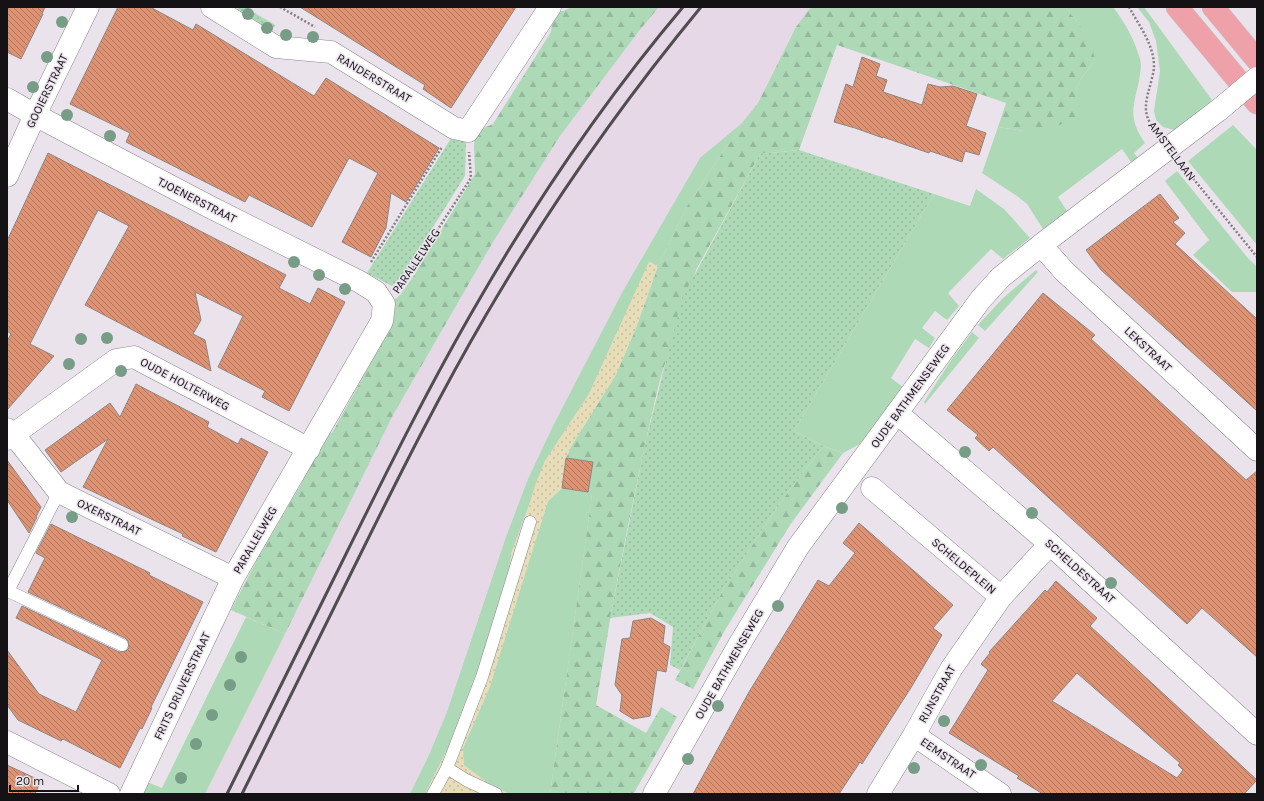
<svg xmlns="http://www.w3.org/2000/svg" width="1264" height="801" viewBox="0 0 1264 801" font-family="Karla,sans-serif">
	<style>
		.built { fill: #e6d8e7 }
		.green { fill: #aed9b7 }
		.forest { fill: url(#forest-firs) }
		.sand { fill: url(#sand-dots) }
		.park { fill: url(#park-dots) }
		.building { fill: url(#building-back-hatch); stroke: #8f8580; fill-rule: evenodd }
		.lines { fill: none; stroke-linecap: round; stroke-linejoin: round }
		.service-casing { stroke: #8e878f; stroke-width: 13 }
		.minor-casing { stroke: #8e878f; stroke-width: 23 }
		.primary-casing { stroke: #c7c6c7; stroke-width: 23 }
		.path { stroke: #847f85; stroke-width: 2.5; stroke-dasharray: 2 2; stroke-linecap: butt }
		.service { stroke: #fff; stroke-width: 12 }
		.minor { stroke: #fff; stroke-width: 22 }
		.primary { stroke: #eea1a9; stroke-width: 22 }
		.rail { stroke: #504c51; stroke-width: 3 }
		.minor-bridge-casing { stroke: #8e878f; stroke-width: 23; stroke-linecap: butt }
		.minor-bridge { stroke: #fff; stroke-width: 22 }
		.tree { fill: #789d87 }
		.labels { text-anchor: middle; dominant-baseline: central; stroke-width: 3; stroke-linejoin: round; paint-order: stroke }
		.street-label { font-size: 12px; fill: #141215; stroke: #ebe3ec }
	</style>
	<defs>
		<pattern id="forest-firs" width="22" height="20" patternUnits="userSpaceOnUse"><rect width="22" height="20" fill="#aed9b7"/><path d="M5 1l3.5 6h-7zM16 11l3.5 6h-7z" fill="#95b99c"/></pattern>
		<pattern id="sand-dots" width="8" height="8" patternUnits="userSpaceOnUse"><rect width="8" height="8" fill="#e7ddb8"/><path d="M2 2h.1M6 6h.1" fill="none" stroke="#c5bd9d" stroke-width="1.8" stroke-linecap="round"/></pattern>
		<pattern id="park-dots" width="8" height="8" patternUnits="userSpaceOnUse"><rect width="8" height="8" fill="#aed9b7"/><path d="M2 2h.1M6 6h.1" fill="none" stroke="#95b99c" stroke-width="1.8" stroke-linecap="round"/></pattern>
		<pattern id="building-back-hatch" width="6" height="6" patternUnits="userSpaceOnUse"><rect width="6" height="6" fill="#dd9373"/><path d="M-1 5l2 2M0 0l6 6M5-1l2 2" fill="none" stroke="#b2775d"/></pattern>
	</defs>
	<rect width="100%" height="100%" fill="#ebe3ec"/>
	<path class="built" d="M659,7H811L796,27L758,103L742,123L565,686L550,794H205L393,415L493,242L560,136L639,31Z"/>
	<path class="green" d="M1065,7H1113C1123,20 1130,32 1136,47C1137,51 1139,55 1140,59C1142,65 1140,74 1139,81C1133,108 1128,118 1145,143L1134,153L1138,158L1131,162L1122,149L1058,197L1067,211L1043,229L1027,204L1017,196L982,173L998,127L1024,131L1075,91L1081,79L1095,60L1076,20Z
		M1137,7H1144L1212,100L1174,130L1163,127L1156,120L1154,111L1160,71L1156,41L1149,22Z
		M742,123L688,205L658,266L649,262L589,394L545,461L512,551L509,569L469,701L457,730L425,794H410L429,755L447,712L506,537L528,479L553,426L623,291L700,158Z
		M1233,125L1257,150V245L1188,161Z
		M1177,171L1247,257L1257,267V292H1232L1193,255L1209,240L1165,181Z
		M976,189L1004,209L1030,238L1003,259L991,249L948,293L959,306L947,320L935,311L922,328L935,338L929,348L915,339L891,378L903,387L860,444L843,453L823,446L794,431L934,194L970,206Z
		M1036,270L1038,272L985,331L978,325L1002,299Z
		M972,332L979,338L925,404L924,402L952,359Z
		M562,488L588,492L592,495L550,794H509L488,783L463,765V748L489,689L548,501Z
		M246,617L285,634L205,794H141L147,782L162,788Z"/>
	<path class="forest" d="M572,7H659L639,31L560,136L493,242L393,415L285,634L231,610L258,558L303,481L298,473L321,435L332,433L389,330L390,304L400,295L415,274L475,174L474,147L475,135L481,129L493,124L551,32L552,23L558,11H563Z
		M811,7H1065C1078,22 1092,40 1095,60L1081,79L1075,91L1082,113L1056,127L1024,131L998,127L1006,103L837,45L799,150L760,154L696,270L660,379L645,444L628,526L612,608L596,705L646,733L661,707L677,717L634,793L550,794L592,495L588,492L593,462L566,458L572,445L616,374L636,328L658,266L688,205L742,123L758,103L796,27Z
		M823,446L843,453L790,525L725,630L693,689L675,680L723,590L777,507Z"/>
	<path class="sand" d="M649,262L658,266L636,328L616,375L572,445L566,458L562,488L548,501L489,689L463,748L464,765L488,783L509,794H425L457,730L469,701L509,569L512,551L527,513L535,485L545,461L589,394Z"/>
	<path class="park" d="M239,7H245L275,25L269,35L234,14Z
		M453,135L463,137L466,142L465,176L401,278L392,286L367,273Z
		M799,150L934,194L794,431L823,446L777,507L723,590L680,670L670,665L673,627L650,613L610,618L645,444L682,298L760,154Z"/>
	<path class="building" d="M7,7H45L42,14H43L21,59L7,52Z
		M118,7H150L193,30L196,24L314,96L326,78L439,148L406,202L391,193L386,228L371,257L342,242L378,173L349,158L312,227L249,195L245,202L126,142L130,133L70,104Z
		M300,7H516L451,108L423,89L425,85Z
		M862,57L880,64L876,76L887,80L883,92L922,105L928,84L940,87L953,86L977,94L966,126L986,133L979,155L965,151L962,162L930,151L929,153L883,137V138L855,128L834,122L846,84L853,87Z
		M48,153L286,275L279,288L310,304L318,288L345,302L289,411L262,397L265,391L218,367L243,316L195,292L201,320L193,334L205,340L211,371L85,305L129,226L98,210L30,344L54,356L7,410V341L11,334L7,331V241Z
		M1160,194L1179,218L1173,222L1185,233L1175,244L1257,319V411L1101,270L1086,250Z
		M1043,293L1095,335L1091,339L1246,480L1257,471V657L1202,608L1187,624L993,447L989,451L975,438L978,435L947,410Z
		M136,384L209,422L207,427L238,444L241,438L268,452L216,552L182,536L183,534L83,487L108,439L61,472L45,450L110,403L120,417Z
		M566,458L593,462L588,492L562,488Z
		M7,460L41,507L36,517H37L29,533L7,500Z
		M859,523L953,605L933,628L942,635L912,686L862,764L860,762L839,794H693L749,692L818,580L829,586L855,553L843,543Z
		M51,524L150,573L149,575L203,602L151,707L152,708L142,729L140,728L120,768L63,739L61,741L18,720L7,705V650L39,694L76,712L102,660L16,618L22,606L119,652L126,651L129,648L128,641L125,638L28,592L45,558L36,553Z
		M1056,581L1097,618L1090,626L1257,780L1244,794H1043L1017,778L1019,776L949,733L988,670L981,664L990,653L989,652L1045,590L1047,592ZM1077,673L1180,763L1178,765L1183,770L1177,778L1052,701Z
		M651,618L665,626L663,643L670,647L666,672L657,670L650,716L633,719L620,711L622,695L615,685L622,639L630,638L633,621Z
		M7,765L41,781L35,794H7Z"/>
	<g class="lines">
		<g class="service-casing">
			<path id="service" d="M59,492L8,591L122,645
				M447,768L466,780L496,794
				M433,794L447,768L482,677L530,522"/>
		</g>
		<g class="minor-casing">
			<path id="minor" d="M212,7L276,47L331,52L454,128L468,131L550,7
				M7,99L35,115L210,207L360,282L376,292L384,304L382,321L233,578L131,794
				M7,176L35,115L88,7
				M1041,245L1064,271L1257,450
				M897,413L1050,544L1257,734
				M7,429L14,435L59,492L233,578
				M7,439L116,360L134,357L309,449
				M872,488L1001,597L1050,544
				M914,735L1000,794
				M7,742L109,794
				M654,794L739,645L798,547L981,299L1001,277L1041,245L1220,109
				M878,794L914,735L951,669L1001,597"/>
		</g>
		<g class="primary-casing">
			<path id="primary" d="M1177,7L1257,103
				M1213,7L1257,60"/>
		</g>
		<path class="path" d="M280,7L315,27
			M1129,7C1139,25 1154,45 1154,66C1154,70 1153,74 1152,78C1147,99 1140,112 1155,130
			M1183,166L1257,257
			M371,262L442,147
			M400,288L471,178L469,152"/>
		<use href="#service" class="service"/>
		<use href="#minor" class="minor"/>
		<use href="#primary" class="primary"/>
		<path class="rail" d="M227,794C266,716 304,638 343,560C386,473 430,384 479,300C538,198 607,97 683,7
			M242,794C282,713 322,632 362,551C401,472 441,392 486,315C549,207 621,104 701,7"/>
		<g class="minor-bridge-casing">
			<path id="minor-bridge" d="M1220,109L1257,78"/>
		</g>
		<use href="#minor-bridge" class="minor-bridge"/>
	</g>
	<g class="tree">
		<circle cx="248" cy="14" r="6"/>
		<circle cx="62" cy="22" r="6"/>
		<circle cx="267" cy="28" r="6"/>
		<circle cx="286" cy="35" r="6"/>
		<circle cx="313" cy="37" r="6"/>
		<circle cx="47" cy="57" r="6"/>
		<circle cx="33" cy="87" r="6"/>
		<circle cx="67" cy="115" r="6"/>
		<circle cx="110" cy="136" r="6"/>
		<circle cx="294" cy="262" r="6"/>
		<circle cx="319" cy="275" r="6"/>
		<circle cx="345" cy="289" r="6"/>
		<circle cx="107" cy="338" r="6"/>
		<circle cx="81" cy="339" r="6"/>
		<circle cx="69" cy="364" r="6"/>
		<circle cx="121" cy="371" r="6"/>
		<circle cx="965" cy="452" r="6"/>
		<circle cx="842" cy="508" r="6"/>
		<circle cx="1032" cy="513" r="6"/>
		<circle cx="72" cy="517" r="6"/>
		<circle cx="1111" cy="583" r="6"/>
		<circle cx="778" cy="606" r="6"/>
		<circle cx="241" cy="657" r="6"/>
		<circle cx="230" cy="685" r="6"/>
		<circle cx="718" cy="706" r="6"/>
		<circle cx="212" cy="715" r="6"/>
		<circle cx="944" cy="721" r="6"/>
		<circle cx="196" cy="744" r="6"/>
		<circle cx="688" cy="759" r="6"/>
		<circle cx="981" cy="765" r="6"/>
		<circle cx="914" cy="768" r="6"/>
		<circle cx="181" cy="778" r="6"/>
	</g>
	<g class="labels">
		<g class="street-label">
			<text transform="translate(374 78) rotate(31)">RANDERSTRAAT</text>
			<text transform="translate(47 91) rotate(-64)">GOOIERSTRAAT</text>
			<text transform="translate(1172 151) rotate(53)">AMSTELLAAN</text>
			<text transform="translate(197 200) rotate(27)">TJOENERSTRAAT</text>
			<text transform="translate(416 261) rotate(-56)">PARALLELWEG</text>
			<text transform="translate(1148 349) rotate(43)">LEKSTRAAT</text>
			<text transform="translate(185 384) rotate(28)">OUDE HOLTERWEG</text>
			<text transform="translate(910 396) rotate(-54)">OUDE BATHMENSEWEG</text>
			<text transform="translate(109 517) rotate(26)">OXERSTRAAT</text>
			<text transform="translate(255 540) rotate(-60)">PARALLELWEG</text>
			<text transform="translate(964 566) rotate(40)">SCHELDEPLEIN</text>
			<text transform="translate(1080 571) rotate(42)">SCHELDESTRAAT</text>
			<text transform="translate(729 664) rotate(-60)">OUDE BATHMENSEWEG</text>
			<text transform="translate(182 686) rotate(-65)">FRITS DRIJVERSTRAAT</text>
			<text transform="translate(937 694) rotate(-61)">RIJNSTRAAT</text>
			<text transform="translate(948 758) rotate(34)">EEMSTRAAT</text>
		</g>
	</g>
	<rect width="1264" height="801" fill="none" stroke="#141215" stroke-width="16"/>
	<path d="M10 785v6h68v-6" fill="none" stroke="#141215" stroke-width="2"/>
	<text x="16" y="785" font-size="12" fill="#141215" stroke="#ebe3ec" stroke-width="3" paint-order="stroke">20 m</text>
</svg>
